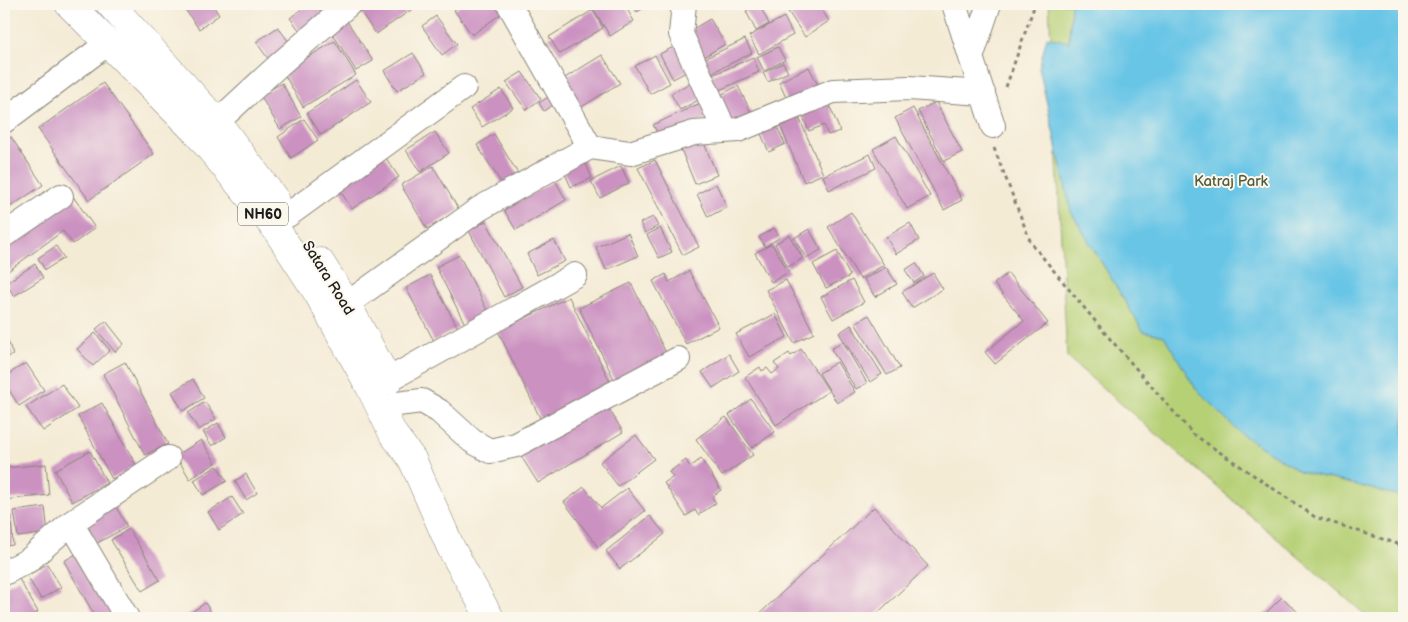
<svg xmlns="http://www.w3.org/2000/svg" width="1408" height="622" viewBox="0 0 1408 622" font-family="'Balsamiq Sans',sans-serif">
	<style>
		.green { fill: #b6d076; stroke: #697649 }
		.water { fill: #68c5e6; stroke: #427081 }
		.building { fill: #cb91c1 }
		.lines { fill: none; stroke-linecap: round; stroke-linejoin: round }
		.minor-casing { stroke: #888478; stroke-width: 26 }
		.highway-casing { stroke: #888478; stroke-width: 29 }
		.path { stroke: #888478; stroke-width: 3; stroke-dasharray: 4 4; stroke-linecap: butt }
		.minor { stroke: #fff; stroke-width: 24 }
		.highway { stroke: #fff; stroke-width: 28 }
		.labels { text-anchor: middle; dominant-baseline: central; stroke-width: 4; stroke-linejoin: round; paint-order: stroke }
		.shield { fill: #fbf7ec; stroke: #5f5e5a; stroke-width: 1 }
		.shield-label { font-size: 14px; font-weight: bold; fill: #1c1c1c }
		.park-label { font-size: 15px; fill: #525b3c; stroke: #fbf7ec }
		.street-label { font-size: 15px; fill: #1c1c1c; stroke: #fbf7ec }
	</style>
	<rect width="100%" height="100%" fill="#fbf7ec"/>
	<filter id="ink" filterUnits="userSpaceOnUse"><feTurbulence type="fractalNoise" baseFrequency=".02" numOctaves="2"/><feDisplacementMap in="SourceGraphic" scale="10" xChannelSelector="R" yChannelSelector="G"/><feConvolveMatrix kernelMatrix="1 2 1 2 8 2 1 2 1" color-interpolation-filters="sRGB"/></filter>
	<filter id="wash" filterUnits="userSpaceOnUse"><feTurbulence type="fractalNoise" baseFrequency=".0096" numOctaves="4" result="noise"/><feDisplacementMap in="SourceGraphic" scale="20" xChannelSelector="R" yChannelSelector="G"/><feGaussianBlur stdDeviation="1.12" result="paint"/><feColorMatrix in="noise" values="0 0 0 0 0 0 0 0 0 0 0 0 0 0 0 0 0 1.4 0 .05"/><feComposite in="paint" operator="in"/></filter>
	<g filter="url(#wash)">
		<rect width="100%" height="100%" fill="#f4ebd5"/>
		<path class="green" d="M1049,4H1404V618H1369L1067,357Z"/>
		<path class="water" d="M1071,4H1404V497L1299,471L1241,434L1196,389L1164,336L1143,331L1071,212L1039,68L1047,37L1069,42Z"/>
		<g id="blocks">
			<path class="building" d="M181,4H212L219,15L199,29Z
				M308,4H315L326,18L303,35L290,18Z
				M371,4H410L414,8L376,34L360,11Z
				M462,4H501L506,10L472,35L454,10Z
				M605,4H624L634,21L610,36L594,10Z
				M631,4H650L637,12Z
				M759,4L769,24L756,31L746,11Z
				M783,4H818L829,21L805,37Z
				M593,10L603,28L560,54L549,37Z
				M436,16L457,44L442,55L422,26Z
				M784,17L793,35L759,54L749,36Z
				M345,18L373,61L356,71L329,28Z
				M710,19L725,44L699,60L684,34Z
				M278,27L294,49L272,64L256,42Z
				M745,39L752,53L707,75L700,61Z
				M335,41L356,75L303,107L283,72Z
				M681,43L694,68L673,79L660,54Z
				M778,47L785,60L764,71L757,57Z
				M413,53L426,73L397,91L384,71Z
				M602,55L620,83L580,108L563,79Z
				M655,55L670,83L650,94L635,66Z
				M753,57L759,72L713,93L706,78Z
				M783,63L788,72L768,82L763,73Z
				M809,67L819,87L788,102L779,82Z
				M522,72L541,99L526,110L506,82Z
				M356,80L371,102L321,135L307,113Z
				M693,81L702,98L680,110L671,94Z
				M103,83L154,154L89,200L38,129Z
				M282,83L301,117L280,129L260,95Z
				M738,86L753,116L732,127L716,97Z
				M501,89L513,108L482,127L470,109Z
				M556,92L560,100L544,111L539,103Z
				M826,97L840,131L828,135L824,125L809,131L799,108Z
				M707,100L714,116L661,140L653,125Z
				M936,102L962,152L944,161L918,111Z
				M795,108L823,174L804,182L776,116Z
				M913,108L962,200L944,210L895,118Z
				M773,118L785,144L769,152L757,125Z
				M304,119L318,140L291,158L278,137Z
				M435,132L449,153L420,172L406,150Z
				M494,134L520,177L504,187L477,145Z
				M896,136L930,196L907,209L873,149Z
				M11,137L43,185L4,211V142Z
				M702,138L717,175L695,184L680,147Z
				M383,154L399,177L352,209L337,186Z
				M870,154L876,168L829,190L823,176Z
				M583,157L592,178L571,187L562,167Z
				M655,160L699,247L683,255L638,168Z
				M433,166L459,210L427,229L401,185Z
				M621,166L629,183L600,198L591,181Z
				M555,180L566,200L516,230L504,210Z
				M716,184L727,207L708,217L697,194Z
				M72,195L95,228L73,244L63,231L4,274V245Z
				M851,212L884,265L860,279L828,227Z
				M653,217L658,226L645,233L640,223Z
				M486,221L522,287L504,297L469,231Z
				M910,223L919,240L896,254L886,237Z
				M660,228L672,252L659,258L647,235Z
				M774,228L780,237L765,247L759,237Z
				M809,229L821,250L806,258L794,238Z
				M628,233L638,256L606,270L596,247Z
				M789,235L803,258L788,267L775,244Z
				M554,240L565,261L537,275L527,254Z
				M772,244L789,272L771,282L755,253Z
				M56,246L64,258L45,270L38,258Z
				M837,251L850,276L826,288L813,264Z
				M459,255L489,314L466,326L436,267Z
				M916,263L924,276L914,283L905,270Z
				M35,264L43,278L14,296L6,283Z
				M886,267L897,284L875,297L864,279Z
				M689,271L719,327L686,344L653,281L666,274L669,282Z
				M933,273L943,289L912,308L902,292Z
				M1008,273L1048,323L995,364L985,352L1024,321L994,284Z
				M430,275L458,328L434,341L406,288Z
				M786,280L814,333L794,343L766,290Z
				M852,280L864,302L833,319L821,297Z
				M631,283L667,355L615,381L579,308Z
				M569,297L612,386L541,420L498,331Z
				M775,314L787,337L749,357L736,334Z
				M869,315L900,368L887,375L855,323Z
				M106,321L124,344L115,352L96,329Z
				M851,325L882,374L870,382L839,333Z
				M4,329L13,355L4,358Z
				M95,333L110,350L93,366L77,349Z
				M843,342L867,383L856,389L831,349Z
				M801,349L829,391L776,425L745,377L760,367L762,371L767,368L772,374L779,369L774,363L789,353L791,356Z
				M729,354L739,371L713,388L702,372Z
				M125,362L168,444L145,455L103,374Z
				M837,362L855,392L837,403L819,373Z
				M26,363L44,390L19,406L4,382V377Z
				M193,379L204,398L183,411L172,392Z
				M62,384L78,408L43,431L26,407Z
				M751,399L775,432L752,448L729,415Z
				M604,401L623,432L538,483L519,453Z
				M205,402L216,419L199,430L188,413Z
				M102,403L136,465L112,479L78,416Z
				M726,417L753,455L722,476L696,439Z
				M218,423L226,437L212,446L203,432Z
				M636,435L654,459L618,486L600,462Z
				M201,440L216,463L190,479L176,456Z
				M90,451L107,483L72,502L55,470Z
				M701,459L721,490L712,497L716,503L698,515L695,510L686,516L664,483L673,477L669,472L686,460L690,467Z
				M46,464L49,495L4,500V468Z
				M217,466L227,481L203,495L194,480Z
				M246,474L257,493L246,500L235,481Z
				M584,487L601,508L627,488L645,511L598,547L564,502Z
				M232,497L243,514L219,530L208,512Z
				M113,501L127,527L97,543L83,518Z
				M45,507L48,533L18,537L14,511Z
				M874,507L928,566L872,618H755Z
				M11,515L13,545L4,546V516Z
				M650,516L665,534L620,569L606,551Z
				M129,529L160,580L142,591L111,540Z
				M78,553L113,614L104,618H96L64,561Z
				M47,564L61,587L41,599L27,576Z
				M19,579L38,612L26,618H10L4,608V587Z
				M1282,597L1304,618H1261Z
				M205,603L215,618H183Z"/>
		</g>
	</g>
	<g filter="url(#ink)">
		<use href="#blocks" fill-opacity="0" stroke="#888478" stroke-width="1"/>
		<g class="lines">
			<g class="minor-casing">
				<path id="minor" d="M509,4L590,147
					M684,4L681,34L725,131
					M954,4L993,126
					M971,58L989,4
					M4,121L108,43
					M217,122L281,63L349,4
					M288,215L464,87
					M4,235L61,196
					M347,304L479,209L590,147L630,153L694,133L738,130L833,91L909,88L983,93
					M388,380L575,275
					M397,404L422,401L439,411L472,441L490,451L516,445L678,359
					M71,523L127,618
					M4,573L29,560L71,523L168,458"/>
			</g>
			<g class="highway-casing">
				<path id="highway" d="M69,4L198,134L276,229L317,292L370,387L393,434L412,459L451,548L490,618
					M110,4L217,122L276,201
					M320,262L347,304L388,381"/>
			</g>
			<path class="path" d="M1006,87L1035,4
				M994,148L1031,243L1105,333L1193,434L1315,517L1404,546"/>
			<use href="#minor" class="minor"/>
			<use href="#highway" class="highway"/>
		</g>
	</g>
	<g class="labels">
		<rect class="shield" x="238" y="202.5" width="50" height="23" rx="4"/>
		<g class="shield-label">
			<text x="263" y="214">NH60</text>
		</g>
		<g class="park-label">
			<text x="1231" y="181">Katraj Park</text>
		</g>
		<g class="street-label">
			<text transform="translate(328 278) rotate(58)">Satara Road</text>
		</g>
	</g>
	<rect width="1408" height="622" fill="none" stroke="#fbf7ec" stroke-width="20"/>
</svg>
